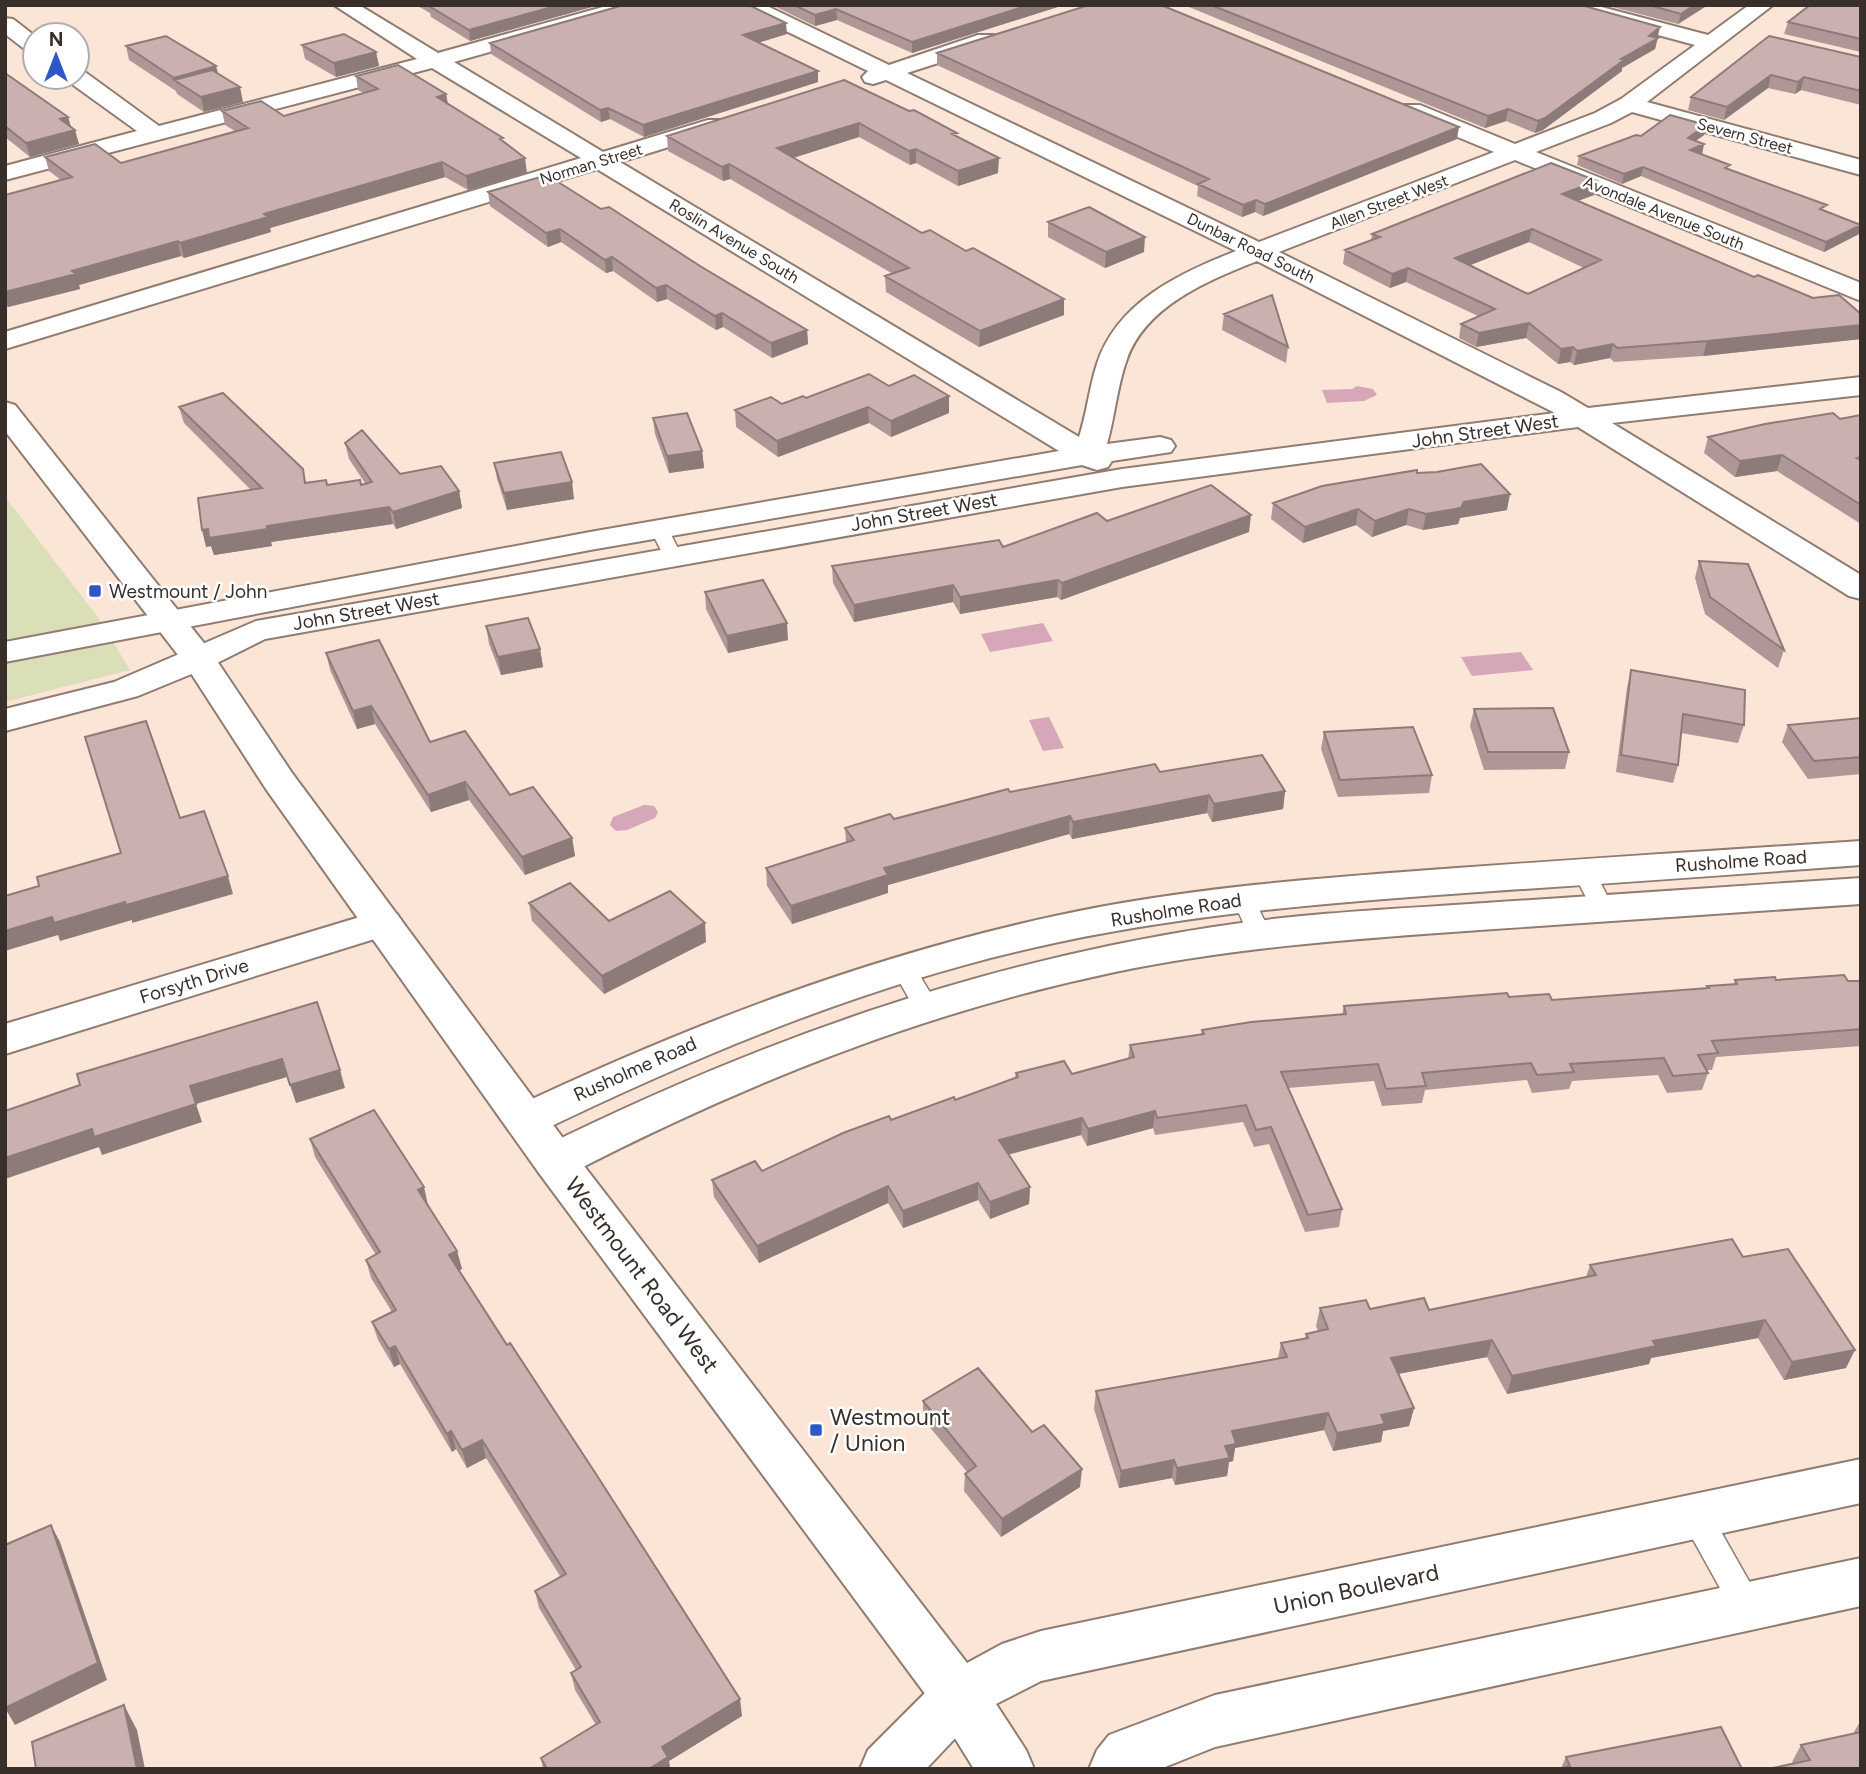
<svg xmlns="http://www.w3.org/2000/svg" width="1866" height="1774" viewBox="0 0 1866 1774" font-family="Figtree,sans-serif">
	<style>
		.green { fill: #dbdfb8 }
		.water { fill: #d6a7b9 }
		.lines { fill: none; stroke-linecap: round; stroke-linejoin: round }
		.lane-casing { stroke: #907c70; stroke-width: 3 }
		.street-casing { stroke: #907c70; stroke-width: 4 }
		.secondary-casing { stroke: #907c70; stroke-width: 4 }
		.lane { fill: #fff; fill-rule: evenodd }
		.street { fill: #fff; fill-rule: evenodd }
		.secondary { fill: #fff; fill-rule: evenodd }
		.wall { fill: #ae9796; fill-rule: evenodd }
		.shaded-wall { fill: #8d7b7a }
		.building { fill: #cab0ae; stroke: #8d7b7a; stroke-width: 2; fill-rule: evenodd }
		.poi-dot { fill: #2f56c6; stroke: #fff; stroke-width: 2.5 }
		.labels { text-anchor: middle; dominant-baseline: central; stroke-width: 5; stroke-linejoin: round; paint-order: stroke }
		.far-street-label { font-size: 16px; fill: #382f2a; stroke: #fff }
		.street-label { font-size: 19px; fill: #382f2a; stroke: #fff }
		.poi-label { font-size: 19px; fill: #382f2a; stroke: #fff; text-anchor: start }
		.near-street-label { font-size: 23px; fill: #382f2a; stroke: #fff }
		.near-poi-label { font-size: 23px; fill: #382f2a; stroke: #fff; text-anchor: start }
	</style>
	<rect width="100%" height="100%" fill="#fbe5d7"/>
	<path class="green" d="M5,497L97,616L130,670L5,702Z"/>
	<path class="water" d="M1357,386L1373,389L1377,395L1364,401L1327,403L1322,390L1352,389Z
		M1043,623L1053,641L990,652L981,634Z
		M1521,652L1533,670L1472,676L1461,657Z
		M1049,717L1064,748L1043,751L1029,720Z
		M644,805L654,806L658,812L655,818L627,830L616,831L610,825L613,817Z"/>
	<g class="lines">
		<g class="lane-casing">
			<path id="lane" d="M659,523L666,525L682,556L680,560L673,562L666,560L650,529Z
				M1584,865L1592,867L1595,872L1613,907L1610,912L1602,915L1594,912L1591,907L1573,872L1576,867Z
				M1244,892L1252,895L1271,934L1267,940L1259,942L1251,940L1233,900L1236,895Z
				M903,959L911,961L934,999L937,1005L934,1011L925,1014L916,1011L891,967L895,961Z
				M1696,1503L1707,1507L1758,1597L1763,1607L1758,1617L1747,1621L1736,1617L1685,1525L1681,1516L1685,1507Z"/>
		</g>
		<g class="street-casing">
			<path id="street" d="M334,5H359L438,53L610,5H644L641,9L454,62L603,152L708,120H724L728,125L724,130L620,162L1079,437C1087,413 1089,388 1097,364C1117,302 1180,273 1236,251L886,80L873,84L865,82L862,77L868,71L741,9L738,5H765L889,65L978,35H994L997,40L994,45L907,73L1259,242L1494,152L1404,115L1400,110L1404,105H1420L1515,144L1595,113L1621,99L1695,45L1562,9L1559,5H1594L1708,35L1749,5H1773L1647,102L1861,160V175L1632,112L1611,123L1536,152L1861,283V301L1515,160L1279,252L1561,392L1588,408L1861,377V395L1612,423L1861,575V599L1849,596L1578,427L1122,487L265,639L211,666L138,696L5,731V709L114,682L256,621L1122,469L1555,413L1257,261C1207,281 1146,306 1127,359C1117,386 1115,416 1107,444L1160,437L1171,440L1175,446L1171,452L1112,461L1108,467L1097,470L1082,465L590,550L5,662V642L590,532L1059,451L597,169L5,349V332L581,158L432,68L5,180V166L137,131L69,82L66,77H77V70L85,72L159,126L417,59Z
				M5,18L13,19L35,36V53L27,51L5,34Z
				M1861,841V865C1738,874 1616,883 1493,891C1347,901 1202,912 1059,942C878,980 707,1051 541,1131L526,1136L511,1131L504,1120L511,1109C686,1026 866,957 1055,916C1188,887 1322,878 1457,868C1592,858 1726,850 1861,841Z
				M1861,878V904C1738,912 1616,921 1494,929C1366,938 1240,946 1115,972C923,1012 744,1084 571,1173L555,1178L539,1173L533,1161L539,1149C756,1042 973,964 1213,927C1303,913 1394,909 1485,903C1610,895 1736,886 1861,878Z
				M383,910L397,914L403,923L397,932L5,1054V1024Z
				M959,1670L978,1678L986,1696L978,1714L926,1769H860L868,1750L940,1678Z"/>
		</g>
		<g class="secondary-casing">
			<path id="secondary" d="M5,402L15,405L211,652L292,773L571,1149L967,1663L1002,1644L1041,1631L1861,1459V1503L1041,1681L996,1704L1026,1750L1034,1769H974L940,1714L539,1173L266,789L185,664L5,431Z
				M1861,1558V1606L1215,1747L1160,1769H1089L1097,1750L1109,1735L1215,1695Z"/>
		</g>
		<use href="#lane" class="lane"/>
		<use href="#street" class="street"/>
		<use href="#secondary" class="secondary"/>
	</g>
	<path class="wall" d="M416,5H599L470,41L431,17L430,13Z
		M772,5H1064L912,53L837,20L815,26Z
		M1184,5H1581L1658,38L1655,49L1622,68V71L1543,130L1535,133L1506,121L1485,128Z
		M1605,5H1708L1678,24Z
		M1861,5V52L1784,34L1788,22Z
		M787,34L758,43L818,71V82L644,137L610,119L601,122L491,54L490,43Z
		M1769,36L1861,57V105L1801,90L1795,94L1768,88L1724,120L1688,110L1691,97Z
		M302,45L376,52L379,66L336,77L305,59Z
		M126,46L216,66L218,73L243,102L204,112L177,94L176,91L129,60Z
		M937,53L1457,139L1263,216L1255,212L1242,217L1197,196L1198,186L937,65Z
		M5,73L68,117L71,127L79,144L30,157L5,137Z
		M356,76L446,94L448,103L504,142L527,173L468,190L445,177L270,228L271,232L184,258L181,256L79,285L80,289L8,307L5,305V195L61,180L49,171L45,157L121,163L235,131L225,125L222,111L284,116L364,93L358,90Z
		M844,80L998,173L958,186L916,163L910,165L859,137L793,158L922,233L966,251L1064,299V315L979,347L886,292L885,276L893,274L730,179L723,181L668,151L667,136Z
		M1704,135L1695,141L1704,144L1702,154H1700L1729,169L1825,211L1861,224L1859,234L1824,252L1641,176L1622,184L1577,165L1579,156L1641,136Z
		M1597,181L1594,195L1577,201L1754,277L1861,314V339L1703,356L1614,362L1610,358L1574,365L1570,362L1558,364L1526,338L1476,347L1459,338L1461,324L1478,316L1406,282L1390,288L1343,264L1345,250L1371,240L1372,234ZM1529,242L1584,268L1528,294L1470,265Z
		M488,192L601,209L700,266L807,330L808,344L772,358L723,327L716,330L667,299L657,302L613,271L606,273L561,242L548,247L490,206Z
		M1048,222L1144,252L1105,268L1048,237Z
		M1224,314L1288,347L1286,363L1222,330Z
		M889,386L949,396V413L891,437L869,423L778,457L736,427L735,410L782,404L806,398Z
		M179,407L303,469L306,483L327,485H361L365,483L349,459L345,443L400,474L459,491L462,508L396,529L393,524L271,542L272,546L214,555L211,546L206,547L250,489L184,423Z
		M1861,415V524L1777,471L1735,477L1704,453L1708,437Z
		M653,418L702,451L704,468L669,473L655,434Z
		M494,463L574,499L507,510L497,479Z
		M1417,473L1507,510L1460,518L1458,524L1423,530L1406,525L1372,537L1356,525L1303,543L1271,519L1273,503Z
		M1107,521L1249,532L1061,600L1057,597L960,614L953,602L854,622L833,583L832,566L1003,547Z
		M1699,561L1784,650L1778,668L1705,614L1695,578Z
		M705,592L788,640L728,653L706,609Z
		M486,626L540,649L543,667L501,675L489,644Z
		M326,653L430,742L510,795L572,838L575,856L525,875L469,800L431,812L375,724L357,729L330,670Z
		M1631,670L1744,725L1738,743L1681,733L1678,765L1673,783L1616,772L1627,688Z
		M1474,709L1569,752L1565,769L1484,770L1470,726Z
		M1861,718V774L1808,779L1782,742L1788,725Z
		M1324,732L1432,775L1429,793L1338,797L1321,749Z
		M1160,772L1285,791L1283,809L1212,822L1207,813L1072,839L1069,834L888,885V893L792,924L767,886L766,868L846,843L845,828L894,819L1010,792Z
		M529,903L609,921L706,942L604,994L532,921Z
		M1735,980L1861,981V1046L1716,1057L1712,1070H1706L1708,1073L1702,1090L1667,1093L1658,1075L1572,1081L1569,1089L1532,1093L1527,1080L1425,1090L1422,1103L1382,1106L1374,1081L1288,1088L1342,1209L1339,1227L1305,1232L1269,1144L1254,1147L1243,1122L1155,1135L1153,1128L1087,1146L1081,1135L1008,1155L1030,1187L1029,1204L990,1219L978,1200L903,1228L888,1203L759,1263L714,1197L712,1180L762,1171L891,1120L955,1100L1015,1078L1016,1073L1072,1074L1128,1059L1130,1045L1201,1034L1202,1030L1342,1015L1344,1006L1509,997L1552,1000L1706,988L1707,986L1734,984Z
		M310,1139L428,1205L457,1251L462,1269L459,1270L742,1716L669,1761L670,1769H543L541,1758L596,1725L575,1690L571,1673L576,1670L539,1608L535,1591L560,1576L486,1458L467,1468L456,1449L452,1452L400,1364L394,1367L378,1340L372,1322L392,1312L371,1278L366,1260L376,1255L315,1157Z
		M1743,1257L1846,1368L1784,1380L1758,1338L1651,1358L1649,1364L1507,1394L1487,1357L1398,1374L1414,1408L1409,1426L1383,1431L1381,1442L1333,1451L1324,1430L1235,1448L1233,1461L1229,1462L1227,1476L1175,1485L1172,1478L1119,1488L1094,1409L1096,1391L1278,1358L1281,1343L1305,1339L1306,1334L1318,1331L1316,1326L1320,1308L1429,1310L1586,1277L1590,1265Z
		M923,1401L1080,1487L1001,1537L964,1491L965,1474L967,1472L923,1419Z
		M1861,1720V1769L1793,1763L1792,1762L1801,1745L1855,1733L1854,1732Z
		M1566,1757L1742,1769L1561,1768Z"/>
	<path class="shaded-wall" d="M559,5H599L470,41L469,30Z
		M1029,5H1064L912,53V42Z
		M1694,5H1708L1678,24L1681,14Z
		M836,9L837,20L815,26V15Z
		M786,23L787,34L743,47V35Z
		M1660,27L1655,49L1622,68V71L1543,130L1535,133L1538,121L1621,59Z
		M376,52L379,66L336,77L334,63Z
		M216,66L219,80L175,81L174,78Z
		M818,71V82L644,137L643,125Z
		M1771,75L1768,88L1724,120L1727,107Z
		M1804,77L1801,90L1795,94L1798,82Z
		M240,87L243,102L204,112L201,97Z
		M446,94L448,108L437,97Z
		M608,108L610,119L601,122L600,110Z
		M1508,109L1506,121L1485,128L1488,116Z
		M68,117L72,131L75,130L79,144L30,157L26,143L60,119Z
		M859,123V137L777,163V148Z
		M1706,125L1704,135L1686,148L1688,138Z
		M1459,127L1457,139L1263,216L1265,204Z
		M1704,144L1702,154L1688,160L1690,150Z
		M916,149V163L910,165L909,151Z
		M525,158L527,173L468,190L466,176Z
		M999,158L998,173L958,186V171Z
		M442,162L445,177L270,228L271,232L184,258L180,243L264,214Z
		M729,164L730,179L723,181L722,167Z
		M1643,167L1641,176L1622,184L1624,174Z
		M1597,181L1594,195L1559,208L1562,194Z
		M1256,200L1255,212L1242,217L1243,205Z
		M1861,225L1859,234L1824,252L1826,242Z
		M560,229L561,242L548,247L546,233Z
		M1532,229L1529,242L1453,272L1455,258Z
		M1145,237L1144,252L1105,268L1106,252Z
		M178,241L181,256L79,285L80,289L8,307L5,299V292L72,271Z
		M612,257L613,271L606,273L605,260Z
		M1408,268L1406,282L1390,288L1392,274Z
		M666,285L667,299L657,302L656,288Z
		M1064,299V315L979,347L980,331Z
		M722,313L723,327L716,330L715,316Z
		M1529,323L1526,338L1476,347L1479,333Z
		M1861,325V339L1703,356L1707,341Z
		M807,330L808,344L772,358L771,343Z
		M1613,344L1610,358L1574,365L1577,351Z
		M1573,347L1570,362L1558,364L1561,349Z
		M949,396V413L891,437V421Z
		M868,407L869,423L778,457L777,441Z
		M702,451L704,468L669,473L667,456Z
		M1782,455L1777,471L1735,477L1740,461Z
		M572,482L574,499L507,510L504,493Z
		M459,491L462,508L396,529L393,512Z
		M1510,494L1507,510L1460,518L1458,524L1423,530L1426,514L1464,502Z
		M389,507L393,524L271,542L272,546L214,555L211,546L206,547L202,530L267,526Z
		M1358,509L1356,525L1303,543L1305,527Z
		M1409,509L1406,525L1372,537L1375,521Z
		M1251,515L1249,532L1061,600L1062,583Z
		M1058,580L1057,597L960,614V597Z
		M953,585V602L854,622V605Z
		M787,623L788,640L728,653L727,636Z
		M540,649L543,667L501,675L498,657Z
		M371,706L375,724L357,729L353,711Z
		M465,782L469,800L431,812L428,795Z
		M1285,791L1283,809L1212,822L1214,804Z
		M1209,795L1207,813L1072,839L1073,822Z
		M1070,816L1069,834L888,885V893L792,924L791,906L884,868Z
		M572,838L575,856L525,875L522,857Z
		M228,876L233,894L132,923V920L60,941L58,935L5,951V931L52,917L125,902Z
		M705,923L706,942L604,994L602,976Z
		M282,1059L287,1077L196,1104L202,1122L102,1155L99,1147L5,1179V1158L190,1086Z
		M340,1070L345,1088L296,1103L290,1085Z
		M1155,1111L1153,1128L1087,1146L1088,1129Z
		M1082,1118L1081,1135L998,1157L999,1140Z
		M978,1183V1200L903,1228V1211Z
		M888,1186V1203L759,1263L757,1246Z
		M424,1187L428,1205L418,1190Z
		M1030,1187L1029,1204L990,1219V1202Z
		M457,1251L462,1269L453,1273L449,1255Z
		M1765,1320L1758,1338L1651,1358L1649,1364L1507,1394L1512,1376L1653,1341Z
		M1492,1340L1487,1357L1387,1376L1391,1358Z
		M395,1346L400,1364L394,1367L389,1349Z
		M1855,1350L1846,1368L1784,1380L1792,1362Z
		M1414,1408L1409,1426L1383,1431L1381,1442L1333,1451L1337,1433L1381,1415Z
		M1328,1413L1324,1430L1235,1448L1233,1461L1229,1462L1227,1476L1175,1485L1177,1468L1225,1446L1232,1431Z
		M451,1431L456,1449L452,1452L447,1434Z
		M482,1440L486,1458L467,1468L462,1450Z
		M1174,1460L1172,1478L1119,1488L1121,1471Z
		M1082,1469L1080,1487L1001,1537L1002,1519Z
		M51,1525L60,1542L107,1680L15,1725L5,1708Z
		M740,1699L742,1716L669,1761L670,1769H649L662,1747Z
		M124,1705L137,1730L145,1769H137Z"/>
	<path class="building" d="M432,5H559L469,30L429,6Z
		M624,5H749L786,23L743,35L818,71L643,125L608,108L600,110L490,43Z
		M794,5H1029L912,42L836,9L815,15Z
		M1089,5H1161L1459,127L1265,204L1256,200L1243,205L1198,184L1209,179L937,53Z
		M1211,5H1581L1660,27L1649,36L1658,38L1621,59L1624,60L1545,118L1538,121L1508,109L1488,116Z
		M1649,5H1694L1681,14Z
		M1810,5H1861V39L1788,22Z
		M344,34L376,52L334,63L302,45Z
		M166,36L216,66L174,78L126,46Z
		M1769,36L1861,57V91L1804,77L1798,82L1771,75L1727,107L1691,97Z
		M398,65L446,94L437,97L503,138L500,139L525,158L466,176L442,162L264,214L268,217L180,243L178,241L72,271L76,274L5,292V195L72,177L45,157L95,144L121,163L248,128L222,111L261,101L284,116L378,89L356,76Z
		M212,70L240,87L201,97L174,80Z
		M5,73L68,117L60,119L75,130L26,143L5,126Z
		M844,80L909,111L914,110L957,133L952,134L999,158L958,171L916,149L909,151L859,123L777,148L922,233L930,230L966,251L973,248L1064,299L980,331L885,276L909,268L729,164L722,167L667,136Z
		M1670,115L1706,125L1688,138L1704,144L1690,150L1730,165L1725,168L1827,205L1820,209L1861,225L1826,242L1643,167L1624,174L1579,156L1636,135L1641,136Z
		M1551,163L1597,181L1562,194L1754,277L1758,275L1813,298L1839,295L1861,314V325L1707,341L1617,348L1613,344L1577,351L1573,347L1561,349L1529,323L1479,333L1461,324L1495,309L1408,268L1392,274L1345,250L1380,237L1372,234ZM1532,229L1601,260L1528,294L1455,258Z
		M547,175L601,209L609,207L700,266L807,330L771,343L722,313L715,316L666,285L656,288L612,257L605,260L560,229L546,233L488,192Z
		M1089,207L1145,237L1106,252L1048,222Z
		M1272,295L1288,347L1224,314Z
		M869,374L889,386L914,375L949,396L891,421L868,407L777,441L735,410L771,397L782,404L803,396L806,398Z
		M223,393L303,469L305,483L326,480L327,485L360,480L361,485L372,482L345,443L362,430L400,474L441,466L459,491L393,512L389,507L267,526V529L209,538L208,529L202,530L198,498L262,488L179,407Z
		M687,413L702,451L667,456L653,418Z
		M1833,413L1840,419L1861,415V457L1857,458L1861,460V505L1782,455L1740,461L1708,437L1765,424Z
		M561,452L572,482L504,493L494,463Z
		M1481,464L1510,494L1464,502L1461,508L1426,514L1409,509L1375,521L1358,509L1305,527L1273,503L1322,486L1417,470V473L1437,472Z
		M1211,485L1251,515L1062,583L1058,580L960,597L953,585L854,605L832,566L999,540L1003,547L1097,513L1107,521Z
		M1699,561L1748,564L1784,650L1710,597Z
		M763,580L787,623L727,636L705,592Z
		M528,618L540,649L498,657L486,626Z
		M379,640L430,742L465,731L510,795L533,787L572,838L522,857L465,782L428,795L371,706L353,711L326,653Z
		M1631,670L1745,690L1744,725L1683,714L1678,765L1621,755Z
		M1553,708L1569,752H1488L1474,709Z
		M1861,718V757L1814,761L1788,725Z
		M146,721L180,818L204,811L228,876L126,905L125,902L54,923L52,917L5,931V896L39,886L37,877L121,853L85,737Z
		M1413,727L1432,775L1340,780L1324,732Z
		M1262,755L1285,791L1214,804L1209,795L1073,822L1070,816L884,868L888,875L791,906L766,868L854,840L845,828L890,814L894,819L1008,789L1010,792L1155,764L1160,772Z
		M570,883L609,921L670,891L705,923L602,976L529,903Z
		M1844,975L1848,981H1861V1029L1712,1041L1718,1053L1698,1055L1708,1073L1673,1076L1664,1058L1570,1064L1574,1072L1537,1075L1531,1063L1422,1073L1426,1086L1386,1089L1378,1064L1281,1072L1342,1209L1308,1215L1271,1127L1256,1130L1246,1105L1157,1118L1155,1111L1088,1129L1082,1118L999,1140L1030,1187L990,1202L978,1183L903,1211L888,1186L757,1246L712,1180L755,1161L762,1171L843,1133L889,1116L891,1120L954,1097L955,1100L1018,1077L1016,1073L1064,1061L1072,1074L1134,1057L1130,1045L1204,1034L1202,1030L1251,1022L1346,1014L1344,1006L1507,993L1509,997L1549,994L1552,1000L1709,988L1707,986L1737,984L1735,980L1775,977L1776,980Z
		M317,1002L340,1070L290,1085L282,1059L190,1086L196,1104L94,1137L92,1129L5,1158V1111L80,1085L77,1074Z
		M374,1110L424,1187L418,1190L457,1251L449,1255L507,1345L510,1343L596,1474L740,1699L662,1747L668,1757L649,1769H547L541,1758L600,1722L571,1673L581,1667L535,1591L566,1574L482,1440L462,1450L451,1431L447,1434L395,1346L389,1349L372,1322L396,1310L366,1260L380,1252L310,1139Z
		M1732,1239L1743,1257L1788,1249L1855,1350L1792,1362L1765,1320L1653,1341L1656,1346L1512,1376L1492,1340L1391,1358L1414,1408L1381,1415L1385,1424L1337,1433L1328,1413L1232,1431L1236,1444L1225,1446L1230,1458L1177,1468L1174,1460L1121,1471L1096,1391L1287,1357L1281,1343L1308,1338L1306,1334L1328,1329L1320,1308L1366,1300L1370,1309L1424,1298L1429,1310L1596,1275L1590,1265Z
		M978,1368L1032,1432L1044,1425L1082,1469L1002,1519L965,1474L976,1466L923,1401Z
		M51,1525L98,1663L5,1708V1545Z
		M124,1705L137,1769H36L32,1742Z
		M1721,1727L1742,1769H1560L1570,1766L1566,1757Z
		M1861,1732V1769H1768L1810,1760L1801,1745Z"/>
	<g class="poi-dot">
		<rect x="88" y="584" width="14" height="14" rx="3.5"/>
		<rect x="809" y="1423" width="14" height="14" rx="3.5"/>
	</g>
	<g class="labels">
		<g class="far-street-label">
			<text transform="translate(1745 136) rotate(15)">Severn Street</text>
			<text transform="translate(591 164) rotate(-17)">Norman Street</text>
			<text transform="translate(1389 202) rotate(-21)">Allen Street West</text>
			<text transform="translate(1664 213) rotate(22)">Avondale Avenue South</text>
			<text transform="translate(734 241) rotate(31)">Roslin Avenue South</text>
			<text transform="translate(1251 248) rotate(26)">Dunbar Road South</text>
		</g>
		<g class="street-label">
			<text transform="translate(1485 431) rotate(-8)">John Street West</text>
			<text transform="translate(924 512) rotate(-10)">John Street West</text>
			<text transform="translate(366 611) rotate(-10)">John Street West</text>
			<text transform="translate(1741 861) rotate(-4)">Rusholme Road</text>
			<text transform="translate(1176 910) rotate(-9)">Rusholme Road</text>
			<text transform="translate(194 981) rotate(-17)">Forsyth Drive</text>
			<text transform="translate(635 1069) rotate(-24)">Rusholme Road</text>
		</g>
		<g class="poi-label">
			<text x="109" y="591">Westmount / John</text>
		</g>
		<g class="near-street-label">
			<text transform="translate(642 1275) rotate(53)">Westmount Road West</text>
			<text transform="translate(1356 1589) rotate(-12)">Union Boulevard</text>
		</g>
		<g class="near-poi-label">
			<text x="830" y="1417">Westmount<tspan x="830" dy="26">/ Union</tspan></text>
		</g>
	</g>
	<rect width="1866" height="1774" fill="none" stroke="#382f2a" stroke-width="14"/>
	<g transform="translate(56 56)"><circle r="33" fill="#ffffff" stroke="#afacaa" stroke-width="2"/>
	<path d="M0-5L12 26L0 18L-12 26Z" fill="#2f56c6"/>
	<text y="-10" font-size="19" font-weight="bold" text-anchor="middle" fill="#382f2a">N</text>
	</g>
</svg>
